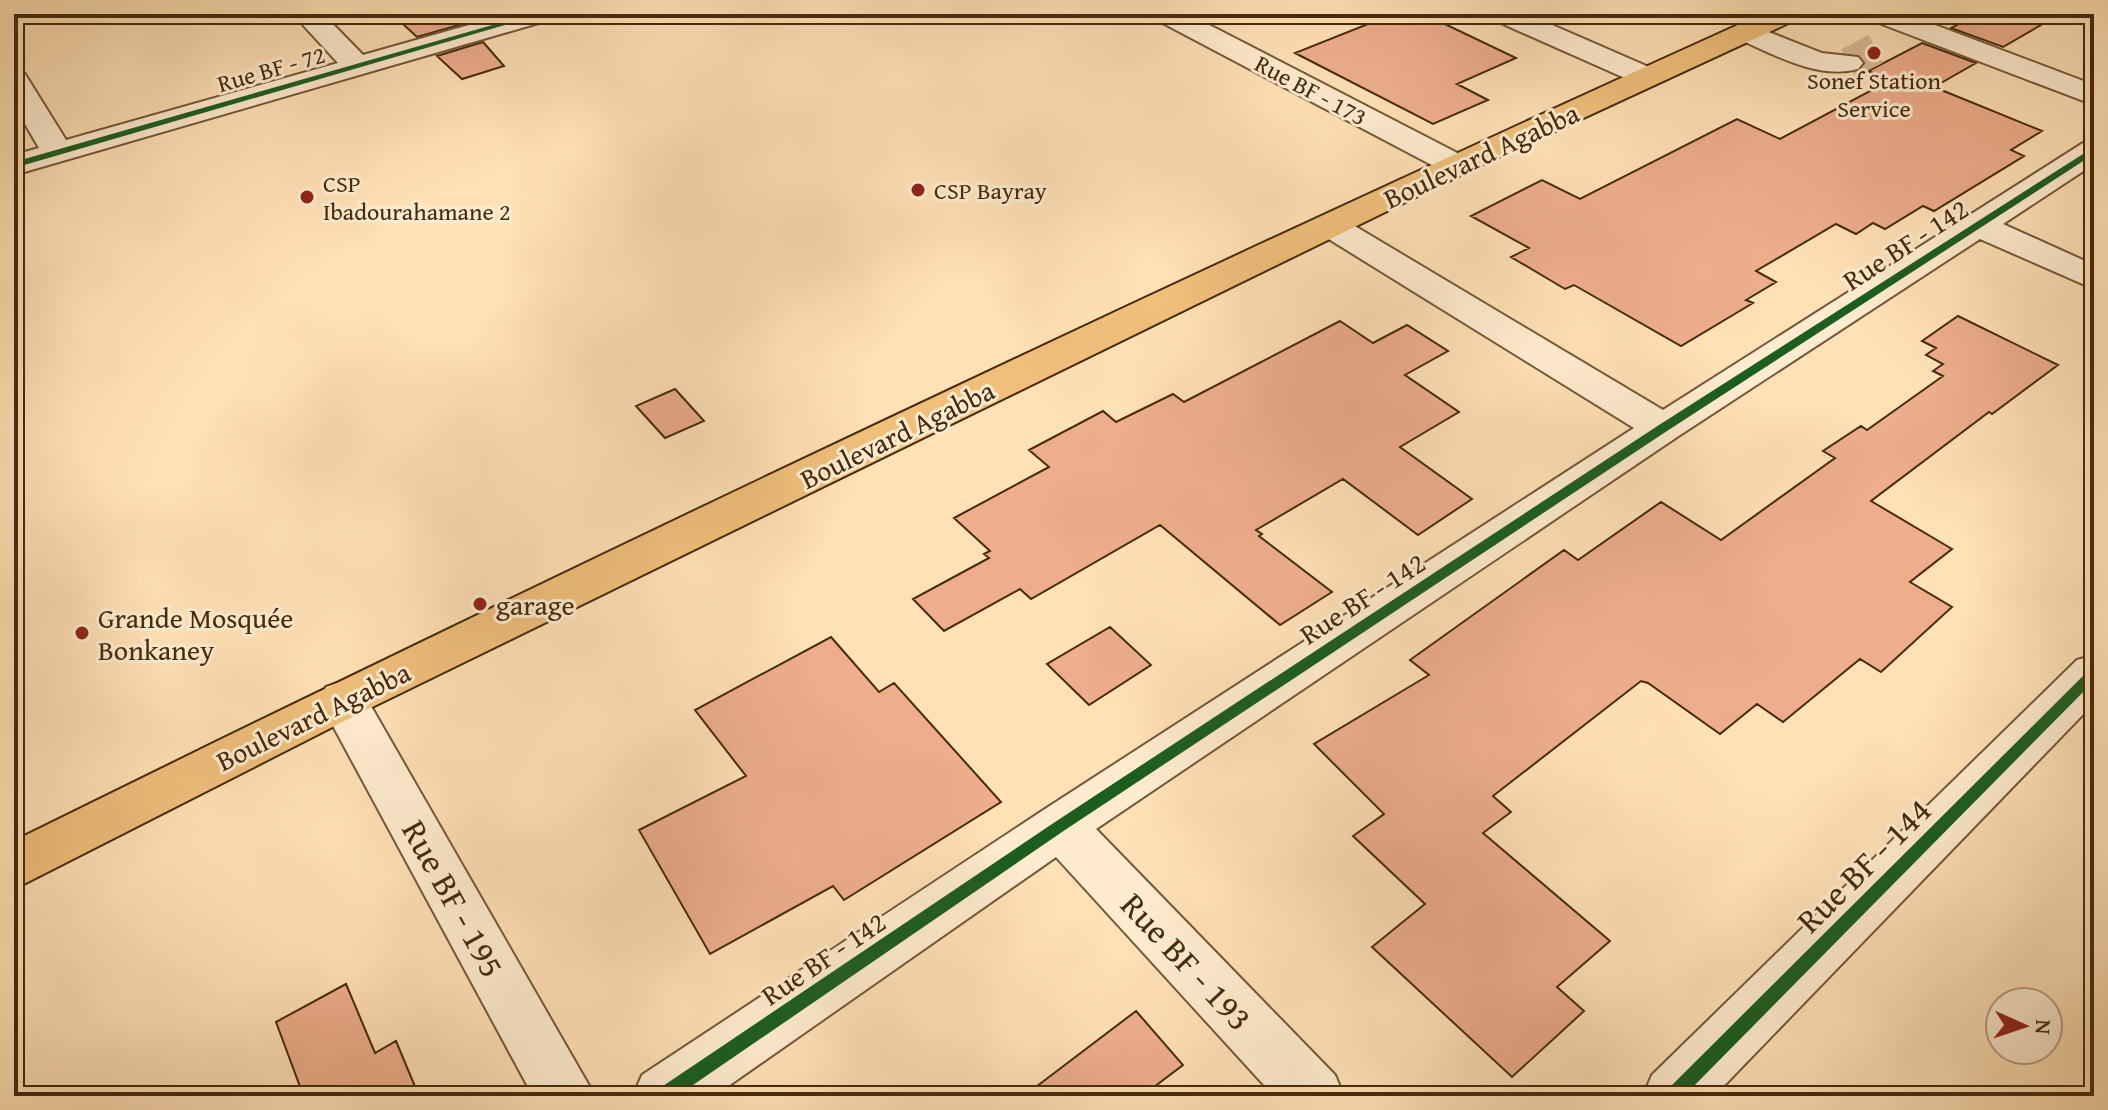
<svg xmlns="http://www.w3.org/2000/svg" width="2108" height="1110" viewBox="0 0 2108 1110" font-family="'Gentium Book Plus',serif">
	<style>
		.building { fill: #eeae8c; stroke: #462a0d; stroke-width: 2 }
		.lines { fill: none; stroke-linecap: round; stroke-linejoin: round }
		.minor-tunnel { stroke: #dabc94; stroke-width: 31; stroke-dasharray: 31 16; stroke-linecap: butt }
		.minor-casing { stroke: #745837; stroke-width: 4 }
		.major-casing { stroke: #462a0d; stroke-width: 4 }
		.minor { fill: #ffecd0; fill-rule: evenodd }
		.major { fill: #f0c07b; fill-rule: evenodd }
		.cycleway-casing { stroke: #ffecd0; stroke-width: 5 }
		.cycleway { fill: #1b5e20; fill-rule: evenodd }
		.poi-dot { fill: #8f2418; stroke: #ffecd0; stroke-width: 3 }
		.labels { text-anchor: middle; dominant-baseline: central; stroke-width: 6; stroke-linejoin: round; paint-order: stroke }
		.far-street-label { font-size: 24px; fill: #462a0d; stroke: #ffecd0 }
		.far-poi-label { font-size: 24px; fill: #462a0d; stroke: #ffecd0; text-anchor: start }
		.street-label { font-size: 28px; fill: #462a0d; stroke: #ffecd0 }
		.poi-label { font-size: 28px; fill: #462a0d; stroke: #ffecd0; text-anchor: start }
		.near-street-label { font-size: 34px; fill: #462a0d; stroke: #ffecd0 }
	</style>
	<rect width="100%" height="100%" fill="#ffe1b6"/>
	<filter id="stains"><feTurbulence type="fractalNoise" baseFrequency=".0025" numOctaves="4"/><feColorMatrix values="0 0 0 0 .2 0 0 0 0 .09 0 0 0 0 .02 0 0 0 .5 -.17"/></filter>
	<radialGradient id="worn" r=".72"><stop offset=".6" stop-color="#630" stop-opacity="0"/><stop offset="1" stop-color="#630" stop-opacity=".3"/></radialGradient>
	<path class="building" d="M392,14H459L466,23L417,37Z
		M1393,14H1424L1516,58L1457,84L1488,100L1433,124L1295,53Z
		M1977,14H2060L2003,47L1951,28Z
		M483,42L504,66L462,79L437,56Z
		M1922,43L1976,63L1934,87L2042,131L2011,150L2024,156L1934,211L1923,206L1885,229L1873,223L1856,234L1836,224L1756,271L1776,282L1746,300L1753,303L1681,346L1574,285L1565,289L1511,257L1529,248L1471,216L1542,180L1580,199L1737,119L1780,139L1891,80L1868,71Z
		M1958,316L2058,365L1992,414L1989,412L1871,501L1952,549L1910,582L1952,607L1881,672L1860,659L1783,722L1757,704L1720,734L1648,683L1641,681L1493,796L1511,812L1483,833L1610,941L1557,987L1584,1011L1512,1077L1372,947L1425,904L1353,836L1384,814L1314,744L1429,675L1410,660L1564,550L1578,560L1661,502L1721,540L1835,458L1823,451L1861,426L1867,430L1943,376L1933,371L1943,364L1926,355L1936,348L1922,341Z
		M1340,321L1373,343L1407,325L1448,351L1405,375L1459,412L1400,447L1472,499L1418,535L1343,479L1256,530L1262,534L1259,536L1332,592L1280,625L1160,525L1031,599L1020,589L944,631L913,599L989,558L984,554L990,551L954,518L1049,467L1029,450L1103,411L1116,422L1173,394L1184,402Z
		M675,389L704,421L665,438L636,406Z
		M1110,627L1151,665L1089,705L1047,664Z
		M831,637L879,692L894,683L1001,802L844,900L833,886L710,954L639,830L746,776L695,710Z
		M346,984L375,1053L396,1041L419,1096H295L302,1092L276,1022Z
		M1136,1011L1183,1065L1142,1096H1024Z"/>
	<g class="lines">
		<path class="minor-tunnel" d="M1848,63L1888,43"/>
		<g class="minor-casing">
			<path id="minor" d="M293,14H323L363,55L508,14H553L549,20L14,175V155L39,148L14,105V71L25,74L66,140L338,63Z
				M1153,14H1188L1467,158L1472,165L1467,172L1456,175L1445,172L1157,20Z
				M1490,14H1527L1658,71L1662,77L1658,83H1636L1494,20Z
				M1867,14H1906L2094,85V105L1871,20Z
				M1746,23L1822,53L1858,57L1863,63L1858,69C1816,80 1774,54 1736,38L1732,32L1736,26Z
				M2094,140V164L2003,224L2094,265V289L1980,239L1677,437L1096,829L1335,1075L1344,1096H1274L1056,857L714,1096H633L642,1075L1042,811L1634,428L1319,233L1314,226L1319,219L1331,216L1343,219L1663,410L2083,143Z
				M2094,655V703L1714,1096H1643L1652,1075L2077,660Z
				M343,681L360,687L595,1096H533L319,700L326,687Z"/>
		</g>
		<g class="major-casing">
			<path id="major" d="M1762,14H1799L1795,20L1467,172L360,713L14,889V841C592,556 1175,280 1762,14Z"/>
		</g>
		<use href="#minor" class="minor"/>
		<use href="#major" class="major"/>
		<g class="cycleway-casing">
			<path id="cycleway" d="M531,14H543L14,168V162Z
				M2094,147V154L1667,431L1065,830L677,1096H655L657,1090L1055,822L1659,425Z
				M2094,668V681L1684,1096H1665L1667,1090L2089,670Z"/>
		</g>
		<use href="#cycleway" class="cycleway"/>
	</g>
	<g class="poi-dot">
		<circle cx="1874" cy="53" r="8"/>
		<circle cx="918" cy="190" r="8"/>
		<circle cx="307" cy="197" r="8"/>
		<circle cx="480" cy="604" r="8"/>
		<circle cx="82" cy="633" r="8"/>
	</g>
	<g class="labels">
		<g class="far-street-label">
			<text transform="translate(271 69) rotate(-16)">Rue BF - 72</text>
			<text transform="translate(1311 90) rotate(28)">Rue BF - 173</text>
		</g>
		<g class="far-poi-label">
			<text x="1874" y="80" text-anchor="middle">Sonef Station<tspan x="1874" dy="28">Service</tspan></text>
			<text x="323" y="183">CSP<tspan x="323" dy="28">Ibadourahamane 2</tspan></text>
			<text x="934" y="190">CSP Bayray</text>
		</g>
		<g class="street-label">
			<text transform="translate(1481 155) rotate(-25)">Boulevard Agabba</text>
			<text transform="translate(1905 244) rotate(-33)">Rue BF - 142</text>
			<text transform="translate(897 434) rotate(-26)">Boulevard Agabba</text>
			<text transform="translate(1362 598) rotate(-33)">Rue BF - 142</text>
			<text transform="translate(313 716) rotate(-26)">Boulevard Agabba</text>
			<text transform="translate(823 958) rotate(-34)">Rue BF - 142</text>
		</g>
		<g class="poi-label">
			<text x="496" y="604">garage</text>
			<text x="98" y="617">Grande Mosquée<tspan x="98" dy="32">Bonkaney</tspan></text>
		</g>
		<g class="near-street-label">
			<text transform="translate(1863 865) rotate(-45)">Rue BF - 144</text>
			<text transform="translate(454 898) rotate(61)">Rue BF - 195</text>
			<text transform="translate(1187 961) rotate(47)">Rue BF - 193</text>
		</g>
	</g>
	<rect width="2108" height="1110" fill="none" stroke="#ffe1b6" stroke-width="48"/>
	<rect x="16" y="16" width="2076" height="1078" fill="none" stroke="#462a0d" stroke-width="4"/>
	<rect x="24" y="24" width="2060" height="1062" fill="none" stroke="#462a0d" stroke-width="2"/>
	<g transform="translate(2024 1026) rotate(93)"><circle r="38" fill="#ffecd0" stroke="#b59e82" stroke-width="2"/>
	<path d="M0-6L14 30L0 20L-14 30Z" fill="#8f2418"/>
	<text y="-12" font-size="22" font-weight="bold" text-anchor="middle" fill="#462a0d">N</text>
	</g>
	<rect width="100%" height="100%" filter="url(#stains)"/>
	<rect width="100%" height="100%" fill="url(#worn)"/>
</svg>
